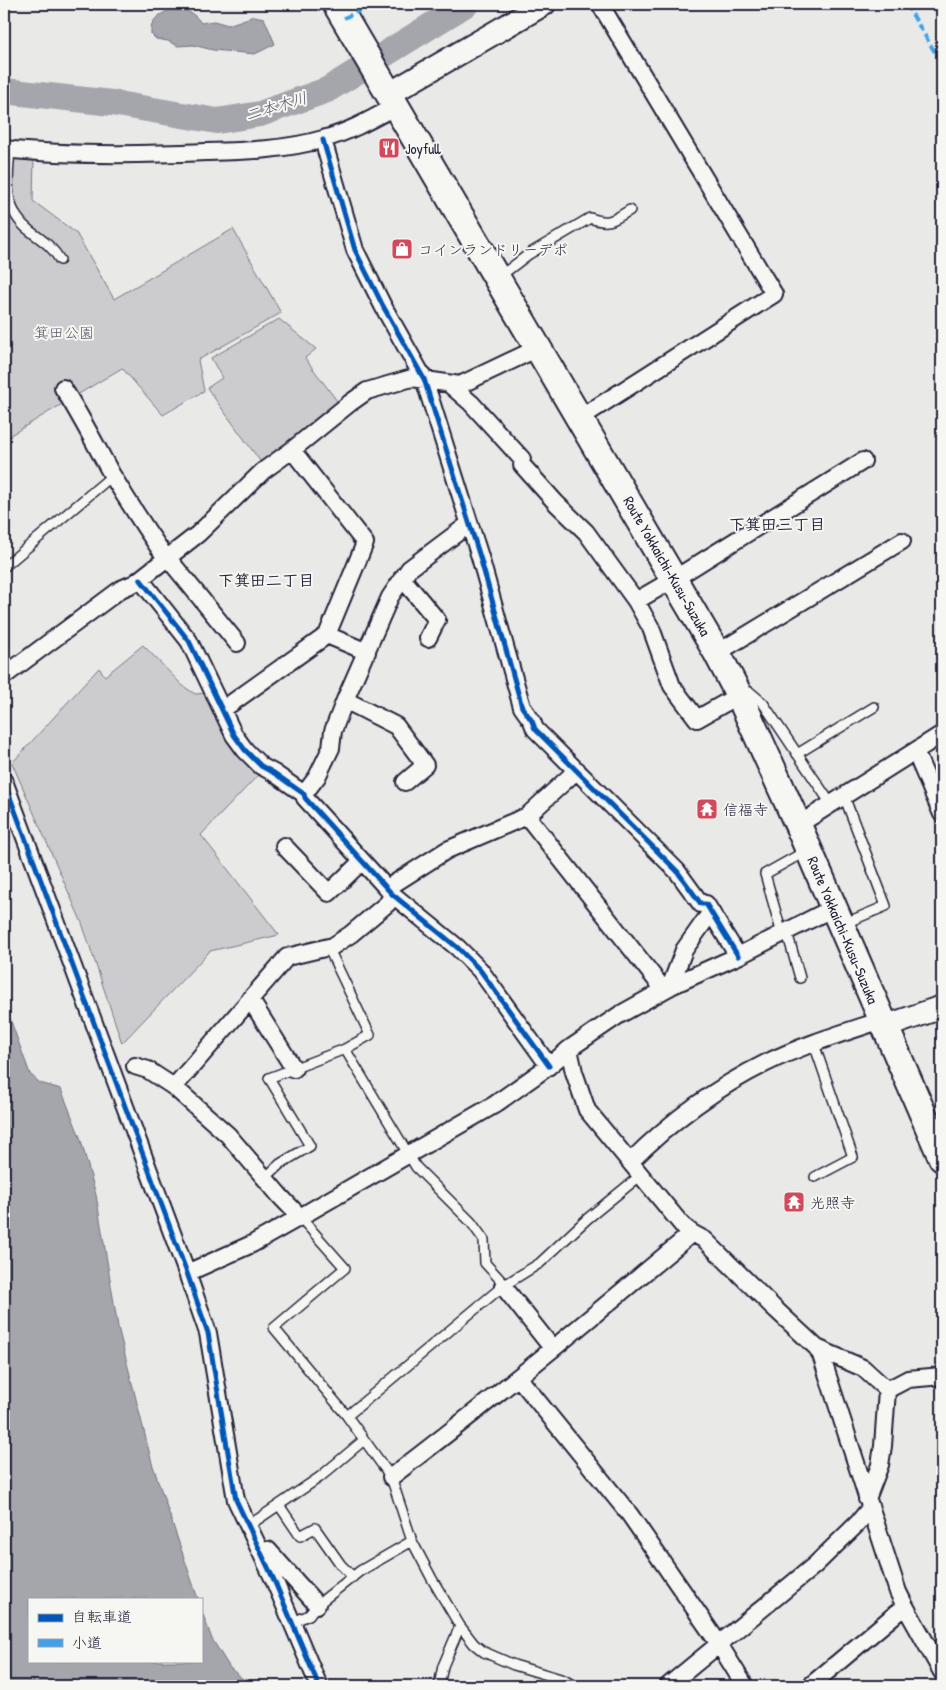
<svg xmlns="http://www.w3.org/2000/svg" width="946" height="1690" viewBox="0 0 946 1690" font-family="'Patrick Hand','Klee One',sans-serif">
	<style>
		.green { fill: #ccccce; stroke: #777784 }
		.water { fill: #a5a5ac; stroke: #71717f }
		.lines { fill: none; stroke-linecap: round; stroke-linejoin: round }
		.river { stroke: #a5a5ac; stroke-width: 26 }
		.lane-casing { stroke: #22223b; stroke-width: 12 }
		.street-casing { stroke: #22223b; stroke-width: 20 }
		.secondary-casing { stroke: #22223b; stroke-width: 26 }
		.primary-casing { stroke: #22223b; stroke-width: 30 }
		.lane { stroke: #f6f6f2; stroke-width: 9 }
		.street { stroke: #f6f6f2; stroke-width: 16 }
		.secondary { stroke: #f6f6f2; stroke-width: 22 }
		.primary { stroke: #f6f6f2; stroke-width: 26 }
		.quiet { stroke: #3ea2ec; stroke-width: 4; stroke-dasharray: 8 4; stroke-linecap: butt }
		.cycleway-casing { stroke: #f6f6f2; stroke-width: 8 }
		.cycleway { stroke: #0057b8; stroke-width: 5 }
		.labels { text-anchor: middle; dominant-baseline: central; stroke-width: 4; stroke-linejoin: round; paint-order: stroke }
		.poi-label { font-size: 15px; fill: #22223b; stroke: #f6f6f2; text-anchor: start }
		.park-label { font-size: 15px; fill: #555567; stroke: #f6f6f2 }
		.street-label { font-size: 15px; fill: #22223b; stroke: #f6f6f2 }
		.water-label { font-size: 16px; font-style: italic; fill: #565668; stroke: #f6f6f2 }
		.neighbourhood-label { font-size: 16px; font-weight: bold; fill: #22223b; stroke: #f6f6f2 }
	</style>
	<rect width="100%" height="100%" fill="#e9e9e7"/>
	<filter id="ink" filterUnits="userSpaceOnUse"><feTurbulence type="fractalNoise" baseFrequency=".02" numOctaves="2"/><feDisplacementMap in="SourceGraphic" scale="10" xChannelSelector="R" yChannelSelector="G"/><feConvolveMatrix kernelMatrix="1 2 1 2 8 2 1 2 1" color-interpolation-filters="sRGB"/></filter>
	<g filter="url(#ink)">
		<path class="green" d="M4,154L34,156L33,201L76,233L114,299L233,229L281,313L198,360L204,391L163,415L122,368L4,439Z
			M279,319L316,349L305,358L340,405L263,465L207,388L222,378L211,358Z
			M143,645L183,686L195,694L209,693L261,772L201,835L279,935L210,951L122,1043L82,923L12,763L99,668L105,676Z"/>
		<path class="water" d="M170,10C185,10 192,10 201,23L214,21L228,25L254,16L264,18L275,44L255,54L213,50L193,45L178,46L168,41L156,39L151,34C150,20 158,15 170,10Z
			M4,1002L30,1074L40,1083L61,1089L80,1137L96,1195L118,1327L152,1463L198,1599H29V1661H201V1609L212,1639L230,1668L251,1686H4Z"/>
		<g class="lines">
			<path class="river" d="M4,91L112,103L217,121L260,114L327,90L466,4"/>
			<g class="lane-casing">
				<path id="lane" d="M10,149C8,179 2,210 30,231C42,240 52,246 60,260
					M499,277L529,254L590,218C610,225 613,220 630,210
					M4,567L113,475
					M744,694L750,692L763,703L831,804
					M797,754L874,707
					M843,924L886,906L844,796
					M787,932L800,978
					M782,934L765,874L806,851
					M814,1044L853,1157L815,1177
					M345,1049L416,1167L471,1222L484,1240L485,1263L505,1285
					M265,1178L280,1164L310,1146L269,1078L345,1049L370,1035L328,947
					M300,1217L345,1268L274,1328L347,1416L391,1477L412,1541L432,1579L460,1626L474,1644L484,1652L514,1665L564,1680L574,1686
					M347,1416L503,1286L540,1263L587,1219L641,1175
					M279,1505L300,1536L315,1528L341,1565L353,1577
					M248,1526L320,1477L364,1440
					M293,1622L309,1615L317,1605L360,1571L412,1541
					M439,1686L443,1666L460,1626"/>
			</g>
			<g class="street-casing">
				<path id="street" d="M323,140L355,250L383,306L424,379L480,557L522,707L532,721L535,729L677,871L701,904H706L738,956
					M4,149C70,156 139,155 206,152C244,151 286,150 323,139C349,132 372,119 396,106
					M449,384L471,403L522,459
					M63,388C81,416 96,446 112,475C129,503 147,531 166,558
					M580,418L774,294L600,4
					M292,450L365,543L327,635L367,652
					M522,465L556,503L586,532L636,601L651,628L672,686L697,719L739,695
					M167,557L237,643
					M402,578L437,620L428,638
					M140,579L189,641L234,735L245,750L261,766L274,773L304,794L305,798L392,894L458,948L480,970L549,1066
					M636,601L674,579L863,461
					M717,653L902,541
					M4,676L121,589L135,583L198,534L263,471L292,450L350,403L367,391L412,378L460,385L538,348
					M345,700L396,726L425,765L405,782
					M222,710L327,635
					M915,751L942,814
					M4,781L187,1273L208,1333L236,1500L274,1580L319,1686
					M304,794L317,777L331,748L333,731L345,700L390,597L409,569L469,524
					M527,816L664,990
					M798,825L942,734
					M284,846L329,893L362,861
					M670,987L684,950L711,912
					M250,999L294,1069
					M569,1049L574,1072L587,1110L682,1225L692,1233L705,1240L773,1307L817,1348L863,1368L887,1390
					M135,1066L148,1070L174,1087
					M630,1162C670,1122 715,1088 766,1063C803,1045 843,1033 882,1020
					M300,1217L280,1196L228,1135L174,1087L287,957L333,946L351,934L388,903L392,894V885L447,850L527,816L577,770
					M187,1273L252,1244L300,1217L494,1105L549,1066L569,1049L619,1015L673,985L738,956L833,908
					M503,1286L553,1349
					M817,1348L821,1355L898,1592L905,1606
					M518,1377L630,1515L719,1644L745,1686
					M887,1390L908,1379L942,1376
					M391,1477C494,1399 593,1316 692,1233
					M867,1499L880,1465L883,1446L887,1390
					M264,1552L268,1550L317,1605
					M668,1686L815,1565L858,1523L870,1508
					M810,1686L905,1606L942,1672"/>
			</g>
			<g class="secondary-casing">
				<path id="secondary" d="M389,94L544,4
					M884,1027L942,1007"/>
			</g>
			<g class="primary-casing">
				<path id="primary" d="M336,4L717,653L739,695L798,825L942,1158"/>
			</g>
			<use href="#lane" class="lane"/>
			<use href="#street" class="street"/>
			<use href="#secondary" class="secondary"/>
			<use href="#primary" class="primary"/>
			<path class="quiet" d="M906,4L942,64
				M344,18L372,4"/>
			<g class="cycleway-casing">
				<path id="cycleway" d="M323,140L355,250L383,306L424,379L480,557L522,707L532,721L535,729L677,871L701,904H706L738,956
					M140,579L189,641L234,735L245,750L261,766L274,773L304,794L305,798L392,894L458,948L480,970L549,1066
					M4,781L187,1273L208,1333L236,1500L274,1580L319,1686"/>
			</g>
			<use href="#cycleway" class="cycleway"/>
		</g>
	</g>
	<defs>
		<g id="restaurant-square" transform="scale(1.125)"><rect x="-9" y="-9" width="18" height="18" rx="4" fill="#d1495b" stroke="#f6f6f2"/><path d="M-5-6h1v4h1v-4h1v4h1v-4h1v5L-1.5 .5V6h-2V.5L-5-1ZM5-6V6H3V1.5H1.5Q1.5-4 5-6Z" fill="#fff"/></g>
		<g id="shop-square" transform="scale(1.125)"><rect x="-9" y="-9" width="18" height="18" rx="4" fill="#d1495b" stroke="#f6f6f2"/><path d="M-5-2.5h2.3a2.7 3.5 0 0 1 5.4 0H5L5.5 6h-11ZM-1.5-2.5h3a1.5 2.3 0 0 0-3 0Z" fill="#fff"/></g>
		<g id="temple-square" transform="scale(1.125)"><rect x="-9" y="-9" width="18" height="18" rx="4" fill="#d1495b" stroke="#f6f6f2"/><path d="M0-6L5-2H3V0L6.5 2.5H4V6H1.5V3h-3V6H-4V2.5H-6.5L-3 0V-2H-5Z" fill="#fff"/></g>
	</defs>
	<g fill-rule="evenodd">
		<use href="#restaurant-square" x="389" y="148"/>
		<use href="#shop-square" x="402" y="249"/>
		<use href="#temple-square" x="707" y="809"/>
		<use href="#temple-square" x="794" y="1202"/>
	</g>
	<g class="labels">
		<g class="poi-label">
			<text x="405" y="148">Joyfull</text>
			<text x="418" y="249">コインランドリーデポ</text>
			<text x="723" y="809">信福寺</text>
			<text x="810" y="1202">光照寺</text>
		</g>
		<g class="park-label">
			<text x="64" y="332">箕田公園</text>
		</g>
		<g class="street-label">
			<text transform="translate(667 566) rotate(60)">Route Yokkaichi-Kusu-Suzuka</text>
			<text transform="translate(843 930) rotate(67)">Route Yokkaichi-Kusu-Suzuka</text>
		</g>
		<g class="water-label">
			<text transform="translate(276 106) rotate(-17)">二本木川</text>
		</g>
		<g class="neighbourhood-label">
			<text x="777" y="524">下箕田三丁目</text>
			<text x="266" y="580">下箕田二丁目</text>
		</g>
	</g>
	<rect width="946" height="1690" fill="none" stroke="#f6f6f2" stroke-width="20"/>
	<rect x="10" y="10" width="926" height="1670" fill="none" stroke="#22223b" stroke-width="2" filter="url(#ink)"/>
	<rect x="28" y="1598" width="175" height="65" fill="#f6f6f2" stroke="#a1a1a9"/>
	<rect x="38" y="1614" width="25" height="8" fill="#0057b8" stroke="#a1a1a9"/>
	<text x="72" y="1622" font-size="15" fill="#22223b">自転車道</text>
	<rect x="38" y="1639" width="25" height="8" fill="#3ea2ec" stroke="#a1a1a9"/>
	<text x="72" y="1648" font-size="15" fill="#22223b">小道</text>
</svg>
